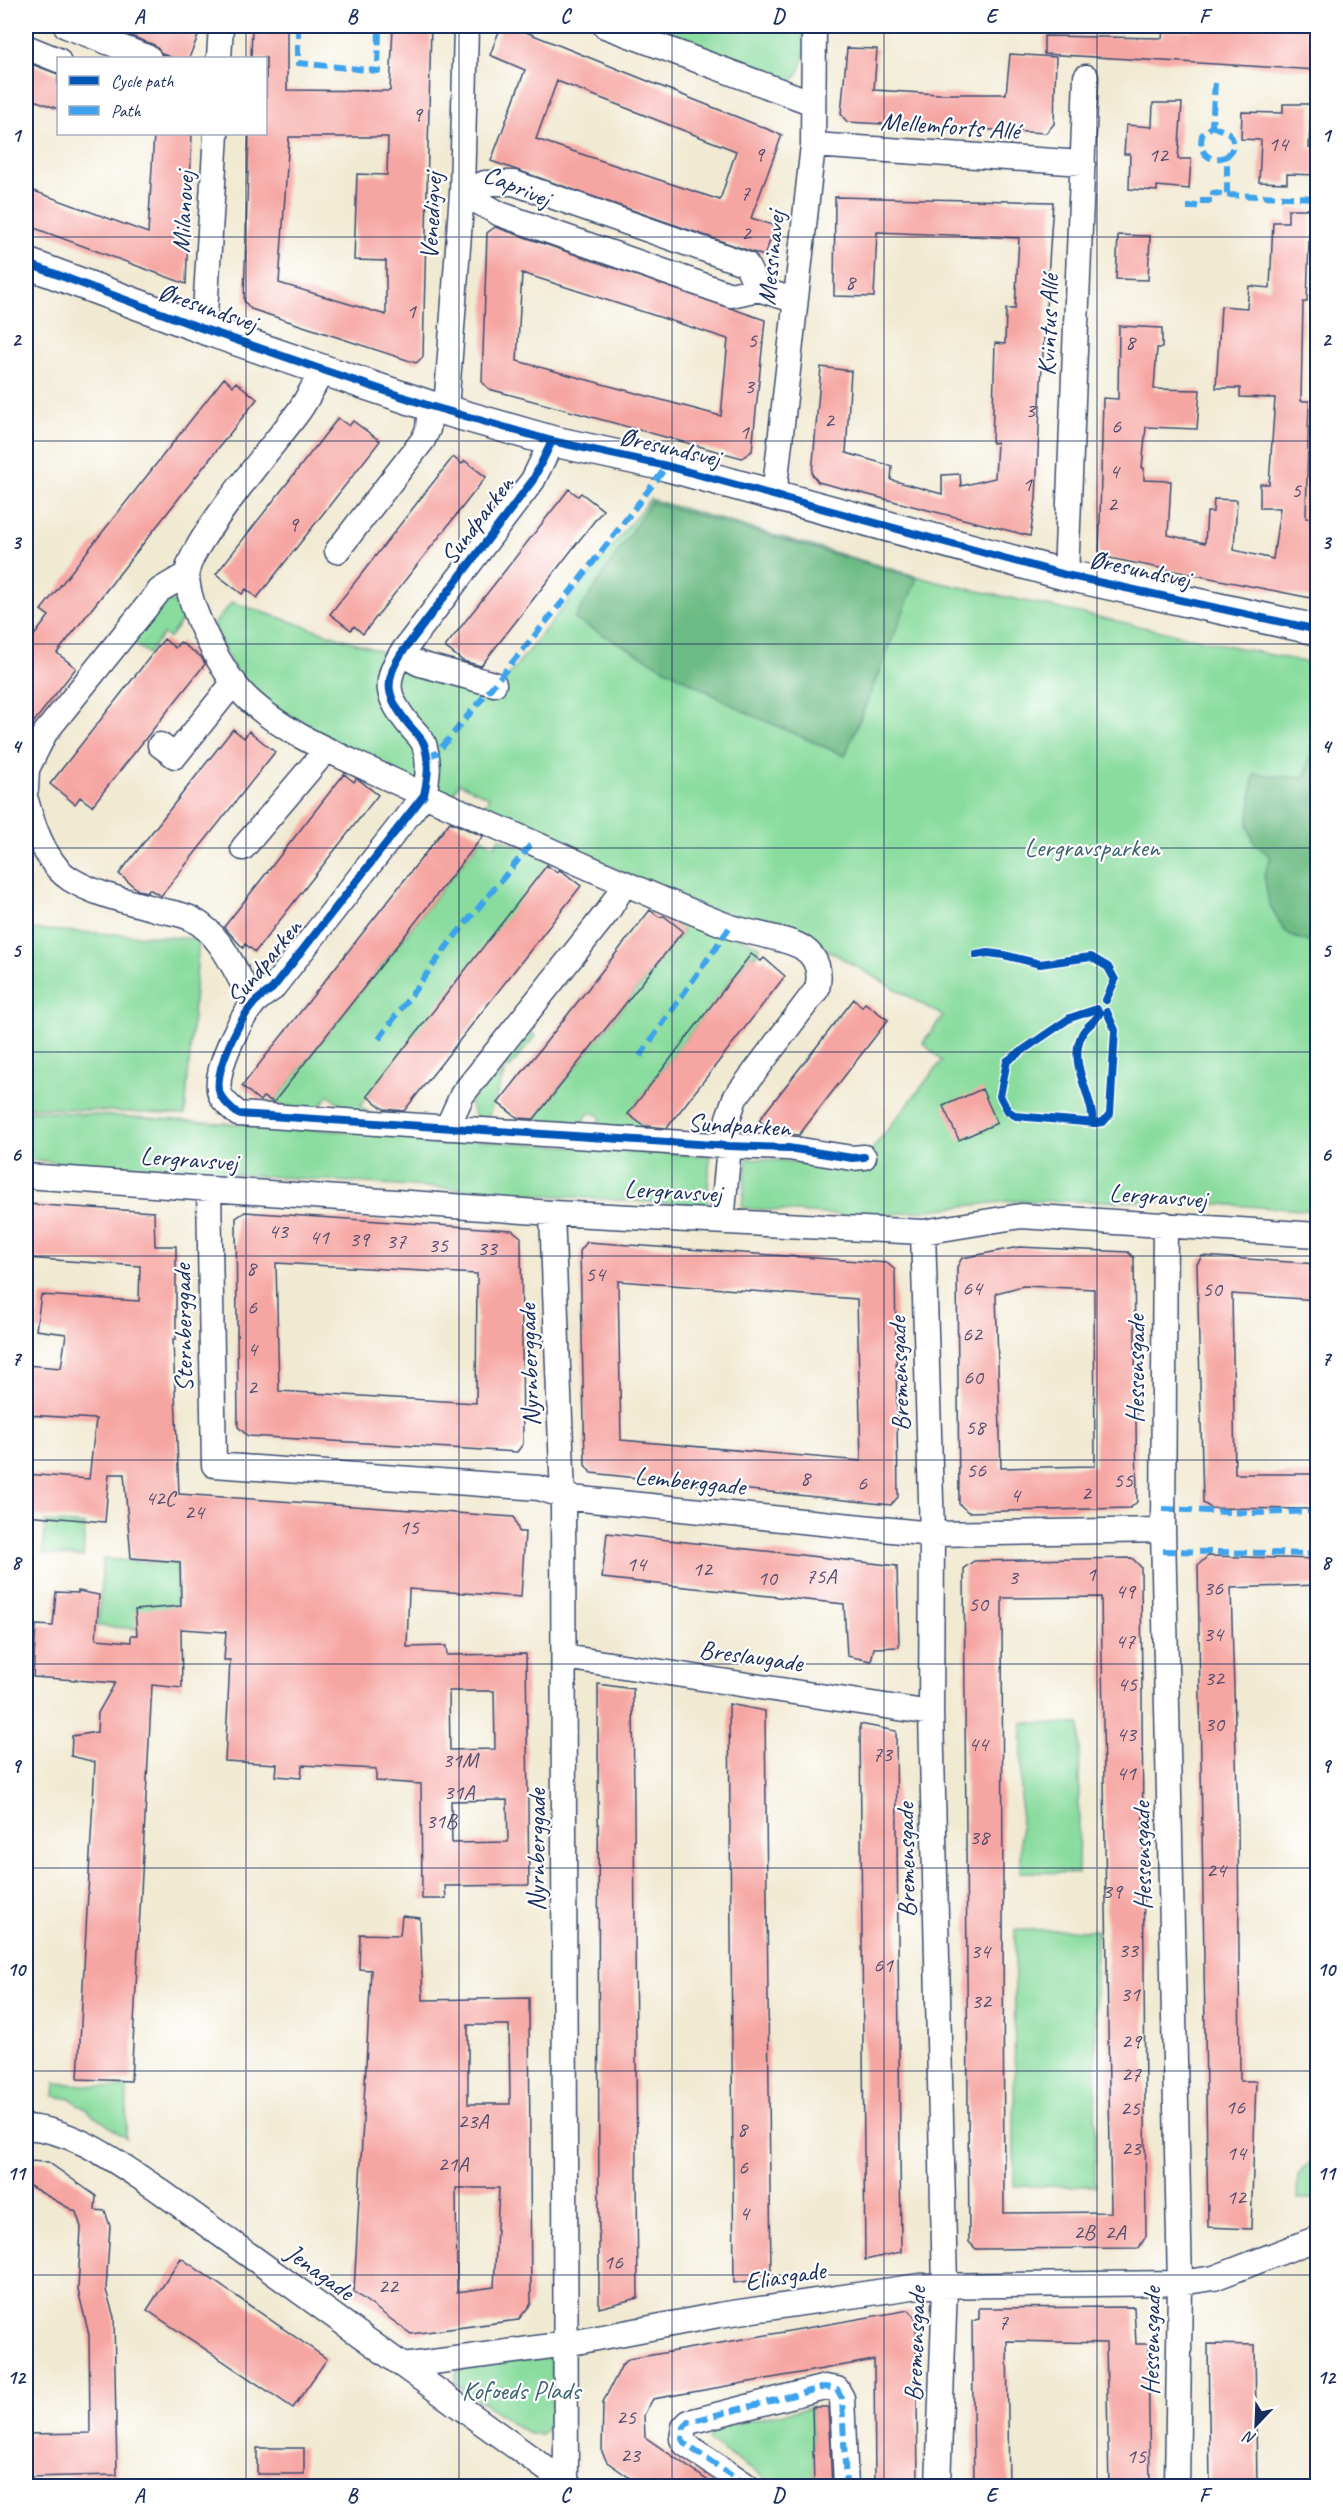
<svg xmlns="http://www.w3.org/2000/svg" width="1343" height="2512" viewBox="0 0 1343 2512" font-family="Caveat,sans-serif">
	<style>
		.green { fill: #89dc9e; stroke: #52867e; stroke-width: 1.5 }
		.forest { fill: #6ebc85; stroke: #447672; stroke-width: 1.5 }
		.building { fill: #f6a6a2; fill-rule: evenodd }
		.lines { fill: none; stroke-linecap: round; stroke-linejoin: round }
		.minor-casing { stroke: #3b4b70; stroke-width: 27 }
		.tertiary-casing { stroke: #3b4b70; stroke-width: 33 }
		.minor { stroke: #fff; stroke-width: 24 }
		.tertiary { stroke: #fff; stroke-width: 30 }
		.quiet { stroke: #3da3ed; stroke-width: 6; stroke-dasharray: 12 6; stroke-linecap: butt }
		.cycleway-casing { stroke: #fff; stroke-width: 11 }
		.cycleway { stroke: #0057b8; stroke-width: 8 }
		.grid { fill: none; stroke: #1b2f5e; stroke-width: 1.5; stroke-opacity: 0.55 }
		.labels { text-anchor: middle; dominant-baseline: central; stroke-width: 4.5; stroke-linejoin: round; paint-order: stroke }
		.number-label { font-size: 22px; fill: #524d6f }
		.street-label { font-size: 26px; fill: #1b2f5e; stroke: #fff }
		.park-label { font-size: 26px; fill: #3c6371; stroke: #fff }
		.neatline { fill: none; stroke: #1b2f5e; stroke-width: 2 }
		.grid-label { font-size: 20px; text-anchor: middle; font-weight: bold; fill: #1b2f5e }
	</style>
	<rect width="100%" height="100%" fill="#fff"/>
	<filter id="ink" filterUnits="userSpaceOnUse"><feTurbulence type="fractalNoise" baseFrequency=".0167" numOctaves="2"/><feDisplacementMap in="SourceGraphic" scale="12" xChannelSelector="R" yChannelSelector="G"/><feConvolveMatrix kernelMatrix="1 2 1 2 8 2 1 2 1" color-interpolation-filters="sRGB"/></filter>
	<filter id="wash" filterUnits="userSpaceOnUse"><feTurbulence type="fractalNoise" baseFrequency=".008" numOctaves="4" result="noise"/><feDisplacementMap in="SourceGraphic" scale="24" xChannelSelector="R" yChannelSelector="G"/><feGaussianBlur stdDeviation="1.35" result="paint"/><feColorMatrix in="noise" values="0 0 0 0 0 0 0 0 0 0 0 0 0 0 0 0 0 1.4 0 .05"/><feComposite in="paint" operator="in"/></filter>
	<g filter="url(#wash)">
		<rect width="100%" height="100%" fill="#f1ead3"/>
		<path class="green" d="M639,26H798C811,36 805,74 789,83Z
			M650,499L937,582L1313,664L1318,678L1317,1211L1175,1201H1010L866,1217L742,1208L747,1158L858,1167L942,1061L923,1043L943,1016L812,941L716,913L483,811L489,797L459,783L452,797L297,729L257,698L232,665L213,625L232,602L497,690Z
			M169,601L179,604L185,616L169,638L163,634L148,654L131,641L164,603Z
			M482,838L494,846L500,838L553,861L360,1106L371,1114L333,1111L339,1103L329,1095L317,1110L272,1104Z
			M664,910L760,946L756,957L751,954L629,1113L649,1130L593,1128L601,1119L597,1114L589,1113L578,1128L531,1123L683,931L662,914Z
			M26,929L199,939L185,1115L26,1107Z
			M527,1029L535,1036L509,1069L501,1062Z
			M504,1071L505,1072L487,1120H477L470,1103L492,1075L498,1079Z
			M26,1110L710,1156L707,1206L26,1160Z
			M45,1522L85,1525L83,1557L43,1554Z
			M103,1559L177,1564L176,1631L98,1626Z
			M1022,1723L1080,1724L1078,1873L1020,1872Z
			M1015,1930H1096L1095,2186H1014Z
			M55,2083L127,2088L126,2138L71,2099L54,2096Z
			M1310,2163H1317V2199H1297L1298,2175Z
			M550,2354L554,2416L551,2425L541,2434H529L521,2429L456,2384V2373L465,2368Z
			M812,2407L814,2486H777L709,2442L711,2429Z"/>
		<path class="forest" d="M651,502L917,578L845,756L743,711L574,619Z
			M1313,743L1318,755L1317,944L1294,937L1285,931L1269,904L1264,874L1271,857L1254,843L1248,825L1254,774L1305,778Z"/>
		<g id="blocks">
			<path class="building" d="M104,26H192L189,33L198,36L189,58H173L162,54L154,45Z
				M252,26H287V90L390,91L393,26H431L423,357L416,363L251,309L244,301L249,134H266V58H251ZM289,137H388L387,175L357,174L354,260L386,261V315L279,283Z
				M501,26H511L782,135L751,218L776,226L764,256L491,161L525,70L490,55ZM557,81L736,151L720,200L536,139Z
				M1191,26H1317V70L1044,54V36L1162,38L1163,30L1191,31Z
				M847,48L877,49L874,90L939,94H1006L1010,54L1056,57L1054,124L1046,133L847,122L841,114Z
				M26,62L58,74V109L26,97Z
				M1153,103H1182L1178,159H1191L1189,189L1157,186V191L1129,189L1130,154H1124L1126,125L1152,127Z
				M1283,104H1311L1309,148H1317V175L1287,174V183L1259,182L1261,140L1241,139L1242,112L1283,113Z
				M154,134H192L186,284L26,225V188L148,233Z
				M835,197L1053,202L1041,382L1036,499L1030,536L818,482L812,474L821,367L851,371L846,453L892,466L891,480L942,494V475L960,474L961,486L995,478L997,442L992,443L995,343L1005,344L1006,309H1015L1019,238L877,232L874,297L834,296Z
				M1288,209H1310L1307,302H1303L1301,401H1309L1306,518L1317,519L1316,599L1099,556L1103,398L1118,399L1119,326L1162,328V348H1157L1154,389L1200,390L1197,429L1146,427L1142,468H1144V480L1171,481L1168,535L1205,543L1207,512H1213L1214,499L1237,500L1234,550L1273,559L1280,508H1260V484H1269L1275,398L1240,397V388H1216L1221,306L1247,308L1249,286L1270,288L1273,222H1288Z
				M495,227L765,320L752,451L742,458L489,389L482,382L487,233ZM522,273L728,339L721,416L517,361Z
				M1118,235L1150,236L1148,280L1116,279Z
				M224,378L233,386L236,382L257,399L57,653L76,668L26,732V646L49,616L41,610Z
				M338,418L349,426L353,421L380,441L257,598L246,589L242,594L216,574Z
				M453,457L462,464L465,461L486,477L363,634L354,626L351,630L330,614Z
				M569,489L578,496L581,493L603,510L481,666L463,661L445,647Z
				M164,639L175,648L180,642L201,657L205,664L92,806L80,797L75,804L50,784Z
				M233,729L244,738L249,731L275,752L161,896L149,889L147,892L138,890L119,874Z
				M344,774L354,782L356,779L359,780L378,795L255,952L245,944L243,948L224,927Z
				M450,822L483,836L274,1102L263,1097L260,1101L242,1086Z
				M547,865L557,873L559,870L563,872L581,886L404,1111L384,1109L367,1096Z
				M650,910L659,917L664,916L683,931L534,1119L518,1118L498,1103Z
				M751,954L761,961L764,958L785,976L667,1128L644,1126L628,1114Z
				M854,999L862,1007L865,1003L888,1020L799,1135L775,1133L759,1120Z
				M982,1089L997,1123L959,1140L943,1106Z
				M26,1204L154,1212L155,1246H176V1339H173L179,1494L514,1517L519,1532H525L521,1597L409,1589L407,1647L446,1646L447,1655L526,1654L529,1885L445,1886L446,1899H422L421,1784L376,1781V1769L302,1765L301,1778L276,1776L277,1764L225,1761L230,1660H224L226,1632L181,1629L182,1688L152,1685L131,2081L78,2079L95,1762L71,1756L72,1736L97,1732L98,1713L115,1683L76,1680V1678L75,1680L33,1677L36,1625L53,1626L56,1592L78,1593V1591L99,1595L96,1639L131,1642V1635H137L135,1610L181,1606L180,1562L131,1558L124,1474H109L105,1522L26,1515V1474L89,1479L96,1419L26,1415V1365L61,1368L66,1334L36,1330L41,1295L139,1301L140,1266L26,1258ZM449,1691H494L495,1749L450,1750ZM507,1800L508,1842L452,1843L451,1801Z
				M245,1212L512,1230L521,1237L523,1444L517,1452L248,1436L238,1427L236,1218ZM276,1263L477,1274L476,1403L279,1391Z
				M587,1242L887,1263L895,1270L898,1497L891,1505L591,1473L585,1465L580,1251ZM618,1281L857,1299L861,1461L621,1440Z
				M1019,1247L1128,1252L1134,1258L1137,1502L1130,1508L968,1512L959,1504L957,1267L962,1258ZM1023,1286L1094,1289L1095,1466L1001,1468L996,1293Z
				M1202,1256L1317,1264V1300L1232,1294L1235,1474H1317V1509L1211,1508L1203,1503L1197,1264Z
				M607,1533L897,1566L899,1647L874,1648L871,1661L847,1656L844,1604L602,1578Z
				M1208,1556L1317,1559V1585L1231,1588L1238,1823L1240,2081H1256L1251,2229L1208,2227L1198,1565Z
				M1132,1558L1141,1567L1146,2236L1139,2248L976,2249L969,2242L964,1568L974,1561ZM1101,1597L1111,2212L1004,2213L1002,1598Z
				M598,1684L633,1689L638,2298L599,2308Z
				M729,1704L765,1711L771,2278L734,2283Z
				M860,1724L896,1731L901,2252L865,2260Z
				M402,1916L420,1918L423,2000L529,1998L531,2304L518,2320L411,2334L354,2292L371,1970L359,1969L360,1934L400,1935ZM468,2025H509L510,2104H468ZM456,2188H499L494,2287L457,2292Z
				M26,2161L48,2162L96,2196L95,2210L105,2211L110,2226L106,2290L114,2317L117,2475L26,2477V2434L90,2433L89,2335L78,2290L81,2227L76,2212L26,2184Z
				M181,2258L327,2359L293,2408L147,2310Z
				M1134,2307L1136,2344H1148L1150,2487H1109L1106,2343L1007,2341L1009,2487H974L972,2321L979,2319V2308Z
				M909,2310L916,2318L918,2482L875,2484L874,2360L653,2399L644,2415L645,2437L717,2487H643L607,2462L602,2452L603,2402L622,2365L629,2359Z
				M1208,2344L1255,2345L1257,2487H1210Z
				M812,2407H828L832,2487H814Z
				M257,2448H304V2474H257Z"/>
		</g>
	</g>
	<g filter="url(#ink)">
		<use href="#blocks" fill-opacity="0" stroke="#3b4b70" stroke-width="1.5"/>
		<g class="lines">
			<g class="minor-casing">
				<path id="minor" d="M66,26L149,58
					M605,26L813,103
					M26,47L58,60
					M219,58L221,26
					M813,145L1083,163
					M462,193L500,214L731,295L758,289L794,300
					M462,193L485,183H514L746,264L758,289
					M204,329L216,134
					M323,370C315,383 308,398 299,411C278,440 187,546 187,574C187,608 224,677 249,700C283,731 325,749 366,768C400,784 433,799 467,814C554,851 639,892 728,926C747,933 788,938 803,948C818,958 821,973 817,989L735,1098L728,1118L729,1146L722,1222
					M446,409L462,193L466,26
					M552,441L533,480L401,654C382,683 388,699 409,725C414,731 421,737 424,744C430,763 428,776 424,795L272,989C266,993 259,998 254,1003C240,1019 212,1073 220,1094C223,1102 232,1108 238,1114L729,1146L788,1148L852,1158L864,1157
					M774,496L813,145L814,26
					M337,551L423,440L428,429L430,406
					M1066,575L1086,77
					M401,654L420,664L494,684
					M160,745L175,756L234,682
					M26,789L27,769L45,733L160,590L187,574
					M26,800C33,826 46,864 70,879C94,894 126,901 152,908C164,912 181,913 192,919C225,937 235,974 254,1003
					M243,848L326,750
					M447,1128L462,1095L608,911L625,883
					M26,1176L552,1213L923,1232L1021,1216L1318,1235
					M209,1189L214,1465L539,1488L571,1498L932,1534L1163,1530
					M552,1213L563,1497L566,2486
					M1165,1224L1163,1530L1180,2283L1177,2486
					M923,1232L932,1534L931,1713L945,2285L938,2486
					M564,1657L931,1713
					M26,2127C75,2130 116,2162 156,2188L570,2486
					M403,2366L566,2344L719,2315L919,2286L1180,2283L1214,2278L1318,2238
					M747,2486L685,2444L682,2439L684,2427L689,2422L825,2387L837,2389L842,2398L846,2486"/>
			</g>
			<g class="tertiary-casing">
				<path id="tertiary" d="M26,263L204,329L323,370L430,406L552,441L667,466L1066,575L1318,630"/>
			</g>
			<use href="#minor" class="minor"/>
			<use href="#tertiary" class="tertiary"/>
			<path class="quiet" d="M298,26V63L378,71L379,26
				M1215,83L1212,126L1202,135C1198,153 1209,164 1227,156
				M1227,195L1318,198
				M1187,207H1195L1196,201H1213V193L1227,195V156C1234,149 1236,142 1229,133L1212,126
				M427,757L437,753L564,600L667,466
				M379,1039L450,942L533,842
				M640,1056L730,927
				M1163,1509L1253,1513L1318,1511
				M1163,1551L1318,1554
				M747,2486L685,2444L682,2439L684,2427L689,2422L825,2387L837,2389L842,2398L846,2486
				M1083,2486L1090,2481"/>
			<g class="cycleway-casing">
				<path id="cycleway" d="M26,263L204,329L323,370L430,406L552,441L667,466L1066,575L1318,630
					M552,441L533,480L401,654C382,683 388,699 409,725C414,731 421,737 424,744C430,763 428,776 424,795L272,989C266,993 259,998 254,1003C240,1019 212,1073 220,1094C223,1102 232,1108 238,1114L729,1146L788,1148L852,1158L864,1157
					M976,955L988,953L1004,955L1040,964L1091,957L1108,967L1115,980L1106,1000
					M1097,1009L1070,1018L1007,1061L1000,1096L1008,1111L1016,1116L1096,1123L1103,1122L1110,1114L1115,1030L1107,1012
					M1093,1123C1093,1094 1067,1064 1082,1034C1086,1026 1096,1021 1100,1013"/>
			</g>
			<use href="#cycleway" class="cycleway"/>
		</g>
	</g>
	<path class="grid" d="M246,26V58M459,26V2486M672,26V2486M884,26V2486M1097,26V2486M246,134V2486M26,237H1318M26,441H1318M26,644H1318M26,848H1318M26,1052H1318M26,1256H1318M26,1460H1318M26,1664H1318M26,1868H1318M26,2071H1318M26,2275H1318"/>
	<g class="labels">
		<g class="number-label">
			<text x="417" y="114">9</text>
			<text x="1278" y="144">14</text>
			<text x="759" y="154">9</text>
			<text x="1158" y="155">12</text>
			<text x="745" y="193">7</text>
			<text x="746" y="233">2</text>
			<text x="850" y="282">8</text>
			<text x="411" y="311">1</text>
			<text x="752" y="340">5</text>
			<text x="1130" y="342">8</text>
			<text x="749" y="386">3</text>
			<text x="1030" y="410">3</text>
			<text x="829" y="420">2</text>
			<text x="1116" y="426">6</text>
			<text x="744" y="432">1</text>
			<text x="1114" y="471">4</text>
			<text x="1027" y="484">1</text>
			<text x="1296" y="490">5</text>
			<text x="1112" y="504">2</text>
			<text x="293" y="524">9</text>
			<text x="278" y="1231">43</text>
			<text x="319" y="1237">41</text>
			<text x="359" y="1239">39</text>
			<text x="396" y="1241">37</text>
			<text x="438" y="1245">35</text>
			<text x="487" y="1248">33</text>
			<text x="251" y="1268">8</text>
			<text x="595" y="1274">54</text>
			<text x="972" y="1288">64</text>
			<text x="1212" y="1289">50</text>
			<text x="252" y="1307">6</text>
			<text x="972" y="1334">62</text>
			<text x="252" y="1349">4</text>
			<text x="973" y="1377">60</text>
			<text x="252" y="1387">2</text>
			<text x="975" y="1427">58</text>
			<text x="976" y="1470">56</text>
			<text x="805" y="1478">8</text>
			<text x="1123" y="1480">55</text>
			<text x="862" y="1483">6</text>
			<text x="1086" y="1493">2</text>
			<text x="1015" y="1495">4</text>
			<text x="160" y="1498">42C</text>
			<text x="194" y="1512">24</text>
			<text x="409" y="1527">15</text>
			<text x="636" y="1564">14</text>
			<text x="702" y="1569">12</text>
			<text x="1091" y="1574">1</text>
			<text x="821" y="1576">75A</text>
			<text x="1013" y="1577">3</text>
			<text x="767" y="1578">10</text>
			<text x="1213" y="1588">36</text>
			<text x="1125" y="1591">49</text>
			<text x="978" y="1604">50</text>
			<text x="1213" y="1634">34</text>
			<text x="1125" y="1641">47</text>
			<text x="1214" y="1678">32</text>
			<text x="1127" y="1684">45</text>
			<text x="1214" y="1724">30</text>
			<text x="1126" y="1734">43</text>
			<text x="978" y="1744">44</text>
			<text x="882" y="1754">73</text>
			<text x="460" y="1760">31M</text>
			<text x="1126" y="1773">41</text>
			<text x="459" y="1792">31A</text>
			<text x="441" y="1821">31B</text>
			<text x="979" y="1837">38</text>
			<text x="1216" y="1870">24</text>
			<text x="1112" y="1891">39</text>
			<text x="1128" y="1950">33</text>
			<text x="980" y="1951">34</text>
			<text x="883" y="1965">61</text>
			<text x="1130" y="1994">31</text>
			<text x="981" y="2001">32</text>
			<text x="1131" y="2041">29</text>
			<text x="1131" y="2074">27</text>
			<text x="1235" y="2107">16</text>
			<text x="1130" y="2108">25</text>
			<text x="473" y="2121">23A</text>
			<text x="742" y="2129">8</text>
			<text x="1131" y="2148">23</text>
			<text x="1236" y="2153">14</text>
			<text x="453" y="2164">21A</text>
			<text x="743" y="2167">6</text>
			<text x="1236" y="2197">12</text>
			<text x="744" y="2213">4</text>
			<text x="1084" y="2232">2B</text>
			<text x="1115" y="2232">2A</text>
			<text x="613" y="2262">16</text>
			<text x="388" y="2286">22</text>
			<text x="1003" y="2322">7</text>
			<text x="626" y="2417">25</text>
			<text x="630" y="2455">23</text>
			<text x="1136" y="2456">15</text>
		</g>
		<g class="street-label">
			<text transform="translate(950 126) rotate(4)">Mellemforts Allé</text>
			<text transform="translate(517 186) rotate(23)">Caprivej</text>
			<text transform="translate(183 212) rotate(-87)">Milanovej</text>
			<text transform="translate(431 216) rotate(-87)">Venedigvej</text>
			<text transform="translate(771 258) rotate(-84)">Messinavej</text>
			<text transform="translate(208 307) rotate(19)">Øresundsvej</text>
			<text transform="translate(1048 325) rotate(-88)">Kvintus Allé</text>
			<text transform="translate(670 447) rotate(13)">Øresundsvej</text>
			<text transform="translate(477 520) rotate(-53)">Sundparken</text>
			<text transform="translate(1140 569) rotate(12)">Øresundsvej</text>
			<text transform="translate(264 962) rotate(-51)">Sundparken</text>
			<text transform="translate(739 1125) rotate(3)">Sundparken</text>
			<text transform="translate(189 1159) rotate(4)">Lergravsvej</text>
			<text transform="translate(673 1191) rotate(3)">Lergravsvej</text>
			<text transform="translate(1158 1196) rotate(4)">Lergravsvej</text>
			<text transform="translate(183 1328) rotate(-91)">Sternberggade</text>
			<text transform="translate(529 1365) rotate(-92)">Nyrnberggade</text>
			<text transform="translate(1135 1369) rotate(-90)">Hessensgade</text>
			<text transform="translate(899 1374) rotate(-92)">Bremensgade</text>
			<text transform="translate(690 1481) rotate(6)">Lemberggade</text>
			<text transform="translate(751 1656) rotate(8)">Breslaugade</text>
			<text transform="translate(536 1850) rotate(-90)">Nyrnberggade</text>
			<text transform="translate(1142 1856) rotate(-91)">Hessensgade</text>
			<text transform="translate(906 1860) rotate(-91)">Bremensgade</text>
			<text transform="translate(320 2272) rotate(36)">Jenagade</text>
			<text transform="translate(785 2276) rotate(-9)">Eliasgade</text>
			<text transform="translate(1151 2341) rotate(-89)">Hessensgade</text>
			<text transform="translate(915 2344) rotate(-88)">Bremensgade</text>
		</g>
		<g class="park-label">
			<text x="1092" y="847">Lergravsparken</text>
			<text x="521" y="2390">Kofoeds Plads</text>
		</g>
	</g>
	<rect width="1343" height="2512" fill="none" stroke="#fff" stroke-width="66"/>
	<rect x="57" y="57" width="210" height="78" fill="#ffffff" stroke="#a4acbf" stroke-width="1.5"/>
	<rect x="69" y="76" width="30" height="9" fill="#0057b8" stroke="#a4acbf" stroke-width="1.5"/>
	<text x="111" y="87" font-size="18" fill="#1b2f5e">Cycle path</text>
	<rect x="69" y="106" width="30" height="9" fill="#3da3ed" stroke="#a4acbf" stroke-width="1.5"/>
	<text x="111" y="117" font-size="18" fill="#1b2f5e">Path</text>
	<g transform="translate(1256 2425) rotate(203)" stroke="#ffffff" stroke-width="4.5" paint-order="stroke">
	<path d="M0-4.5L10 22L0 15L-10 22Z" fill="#1b2f5e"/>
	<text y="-9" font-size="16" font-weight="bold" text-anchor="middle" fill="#1b2f5e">N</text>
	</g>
	<rect x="33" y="33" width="1277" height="2446" class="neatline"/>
	<g class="grid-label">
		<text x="139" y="23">A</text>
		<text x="352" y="23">B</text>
		<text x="565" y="23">C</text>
		<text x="778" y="23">D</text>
		<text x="991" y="23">E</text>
		<text x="1204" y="23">F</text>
		<text x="16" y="142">1</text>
		<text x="1326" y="142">1</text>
		<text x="16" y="346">2</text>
		<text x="1326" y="346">2</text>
		<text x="16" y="549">3</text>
		<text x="1326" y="549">3</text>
		<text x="16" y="753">4</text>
		<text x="1326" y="753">4</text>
		<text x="16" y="957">5</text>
		<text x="1326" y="957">5</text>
		<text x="16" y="1161">6</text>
		<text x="1326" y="1161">6</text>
		<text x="16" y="1365">7</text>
		<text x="1326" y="1365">7</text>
		<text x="16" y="1569">8</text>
		<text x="1326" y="1569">8</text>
		<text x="16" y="1772">9</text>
		<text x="1326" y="1772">9</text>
		<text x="16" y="1976">10</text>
		<text x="1326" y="1976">10</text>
		<text x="16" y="2180">11</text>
		<text x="1326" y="2180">11</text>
		<text x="16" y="2384">12</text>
		<text x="1326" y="2384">12</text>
		<text x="139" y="2502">A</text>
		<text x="352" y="2502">B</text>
		<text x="565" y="2502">C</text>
		<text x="778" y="2502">D</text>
		<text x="991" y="2502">E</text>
		<text x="1204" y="2502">F</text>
	</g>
</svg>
